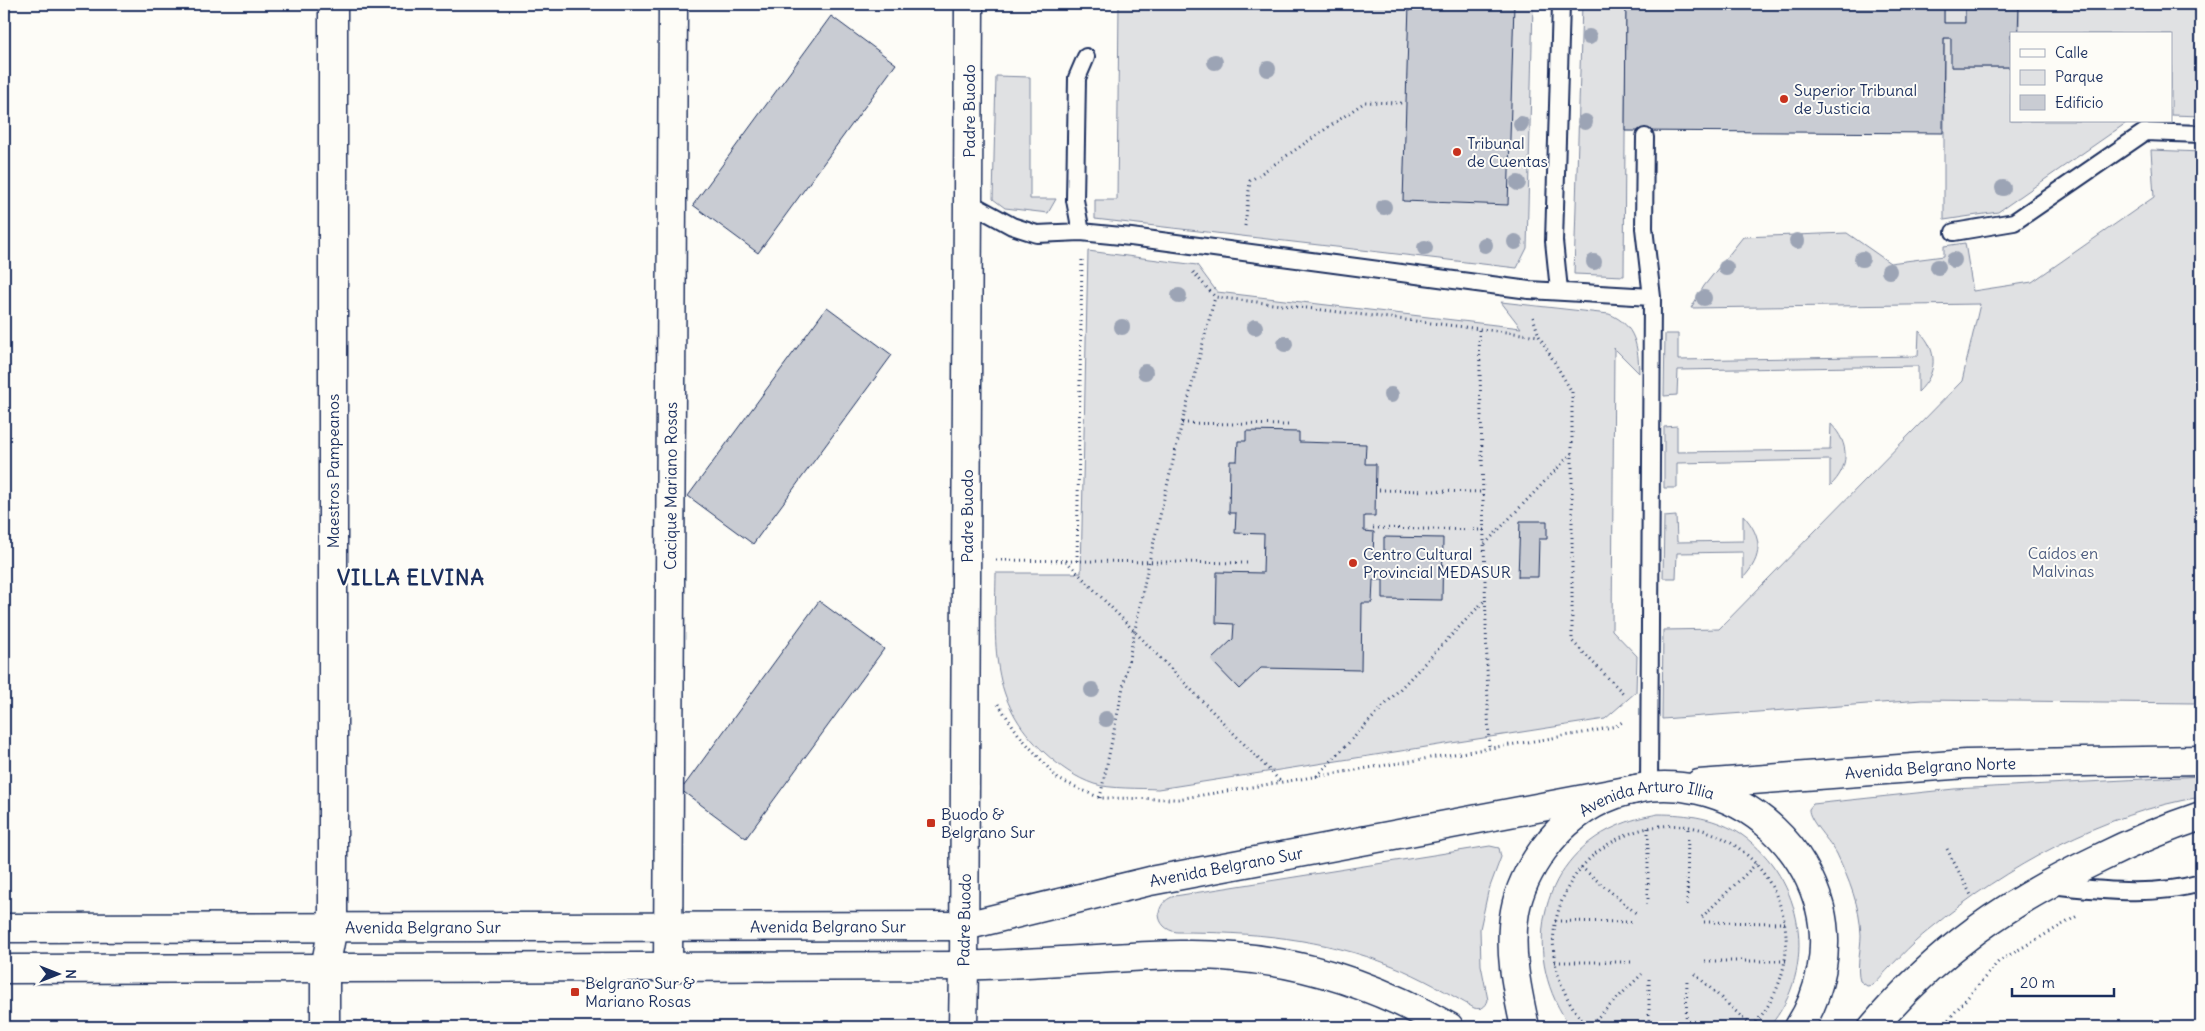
<svg xmlns="http://www.w3.org/2000/svg" width="2205" height="1031" viewBox="0 0 2205 1031" font-family="Delius,sans-serif">
	<style>
		.green { fill: #e0e1e3; stroke: #7e88a0 }
		.building { fill: #c9ccd3; stroke: #1b2f5e }
		.lines { fill: none; stroke-linecap: round; stroke-linejoin: round }
		.service-casing { stroke: #1b2f5e; stroke-width: 20 }
		.minor-casing { stroke: #1b2f5e; stroke-width: 31 }
		.secondary-casing { stroke: #1b2f5e; stroke-width: 31 }
		.primary-casing { stroke: #1b2f5e; stroke-width: 31 }
		.path { stroke: #1b2f5e; stroke-width: 3; stroke-dasharray: 1 4; stroke-linecap: butt }
		.service { stroke: #fdfcf7; stroke-width: 16 }
		.minor { stroke: #fdfcf7; stroke-width: 28 }
		.secondary { stroke: #fdfcf7; stroke-width: 28 }
		.primary { stroke: #fdfcf7; stroke-width: 28 }
		.tree { fill: #9ca4b5 }
		.poi-dot { fill: #c8321e; stroke: #fdfcf7; stroke-width: 2 }
		.labels { text-anchor: middle; dominant-baseline: central; stroke-width: 4; stroke-linejoin: round; paint-order: stroke }
		.poi-label { font-size: 16px; fill: #1b2f5e; stroke: #fdfcf7; text-anchor: start }
		.street-label { font-size: 16px; fill: #1b2f5e; stroke: #fdfcf7 }
		.park-label { font-size: 16px; fill: #4c5c7f; stroke: #fdfcf7 }
		.district-label { font-size: 21px; font-weight: bold; letter-spacing: 1px; fill: #1b2f5e; stroke: #fdfcf7 }
	</style>
	<rect width="100%" height="100%" fill="#fdfcf7"/>
	<filter id="ink" filterUnits="userSpaceOnUse"><feTurbulence type="fractalNoise" baseFrequency=".02" numOctaves="2"/><feDisplacementMap in="SourceGraphic" scale="10" xChannelSelector="R" yChannelSelector="G"/><feConvolveMatrix kernelMatrix="1 2 1 2 8 2 1 2 1" color-interpolation-filters="sRGB"/></filter>
	<g filter="url(#ink)">
		<path class="green" d="M1119,4H1533L1527,248L1517,268L1095,219V200H1117Z
			M1582,4H1626L1624,276L1574,274Z
			M1944,4H1965V23H1944Z
			M2019,4H2201V116L2171,115V34H2019Z
			M1944,38H1951L1952,67H2011V121H2129L1998,212L1944,220Z
			M996,76L1030,77V199H1056L1048,213L1005,208L993,199Z
			M2151,150L2201,152V694L2195,703L1922,700L1662,719L1663,630L1719,629L1962,381L1980,304L1691,308L1704,286L1743,237L1847,233L1890,263L1944,256V246L1965,243L1973,291L2032,282L2154,197Z
			M1088,251L1197,265L1217,292L1521,328L1501,302L1609,314C1636,325 1638,347 1639,373L1614,348L1612,630L1637,656L1636,692L1605,719L1158,789C1141,788 1109,789 1094,784C1076,778 1059,766 1045,753C988,701 995,644 996,573H1081Z
			M1919,331C1938,350 1938,373 1918,392V366L1678,370L1677,395L1664,396L1665,334H1678V360L1918,356Z
			M1831,424C1850,444 1850,467 1830,486V460L1677,463V488H1664V427L1677,426V452L1830,450Z
			M1743,515C1763,537 1763,557 1743,578V552L1677,553L1676,578H1663L1664,517L1676,516L1677,542L1743,541Z
			M2201,776V797C2105,812 2005,867 1930,929C1909,946 1891,966 1873,985L1867,986L1860,981C1856,970 1861,948 1861,935C1860,906 1849,880 1837,854C1831,842 1808,820 1809,809L1813,804L1954,789Z
			M1658,814C1687,814 1717,818 1742,835C1804,879 1819,968 1769,1027H1571C1521,960 1536,861 1617,826C1630,820 1643,817 1658,814Z
			M1490,846L1499,848L1501,857L1488,892L1480,929L1481,965L1488,1000C1486,1007 1481,1010 1474,1008C1448,993 1421,977 1393,966C1323,938 1251,932 1177,932C1154,929 1153,902 1175,896Z"/>
		<path class="building" d="M1409,4H1514L1508,205L1403,201Z
			M1626,4H1944V23H1965V4H2019L2018,34H2011V67H1951V38H1944L1943,133L1625,131Z
			M831,16L896,64L758,253L693,205Z
			M827,307L892,355L753,544L688,496Z
			M1246,431L1299,432V442L1366,444L1365,464H1376L1375,516H1364V531L1374,532L1373,555H1384V537L1443,538L1442,600L1383,599V580H1373L1372,603H1362L1361,670L1261,668L1239,689L1211,660L1233,639L1234,624L1216,623L1217,572L1263,573L1264,534L1235,533L1236,513H1229L1230,461H1237L1238,441H1246Z
			M1520,521H1547V539H1539L1538,577H1518Z
			M819,601L884,649L746,838L681,790Z"/>
		<g class="lines">
			<g class="service-casing">
				<path id="service" d="M1645,137L1644,228L1652,297L1649,788
					M968,202L1012,226L1037,234L1081,232L1131,237L1529,290L1652,297
					M1081,232L1075,200L1077,78L1086,57
					M1954,232L2014,222L2145,132L2201,134
					M1559,290L1554,241L1561,4
					M2050,885C2100,890 2152,897 2201,883"/>
			</g>
			<g class="minor-casing">
				<g id="minor">
					<path id="s1" d="M668,967L673,4"/>
					<path d="M325,1027V968L333,927V4"/>
					<path d="M963,1027L964,966"/>
				</g>
			</g>
			<g class="secondary-casing">
				<g id="secondary">
					<path id="s2" d="M4,928L965,926"/>
					<path d="M4,969L964,966"/>
				</g>
			</g>
			<g class="primary-casing">
				<g id="primary">
					<path d="M969,4L964,966C1013,964 1063,961 1112,958C1152,956 1193,953 1234,957C1310,963 1383,989 1449,1027"/>
					<path id="s3" d="M1699,784L1966,764L2201,760"/>
					<path id="s4" d="M965,926L1150,881L1637,789"/>
					<path id="s5" d="M1525,1027C1517,990 1508,950 1515,911C1519,889 1530,868 1543,850C1622,740 1786,780 1820,908C1830,948 1821,993 1799,1027"/>
					<path d="M1873,1027C1938,950 2006,903 2096,860C2130,843 2165,828 2201,816"/>
				</g>
			</g>
			<path class="path" d="M1245,226L1250,181L1365,102L1405,103
				M1193,272L1215,297L1539,336
				M1533,317L1539,336L1572,392V641L1623,693
				M1479,330L1489,749
				M1182,423L1288,425
				M1379,490L1482,492
				M1373,528L1484,530
				M1485,544L1572,453
				M996,560L1251,563
				M1066,561L1281,782
				M1077,561L1082,258
				M998,704L1019,735L1058,779L1100,798L1178,799L1589,732L1616,726L1624,721
				M1317,776L1485,600
				M1100,798L1149,562L1182,423L1215,297
				M1648,828V905
				M1947,849L1971,895
				M1581,867L1637,914
				M1687,905L1688,828
				M1702,917L1756,864
				M1555,921L1631,922
				M1704,922L1785,923
				M1705,961H1786
				M1555,962H1631
				M1695,974L1753,1027
				M1649,979V1027
				M1588,1027C1561,998 1546,955 1557,916C1565,884 1584,858 1612,842C1729,776 1846,922 1752,1027
				M1588,1027L1642,974
				M1686,1027L1687,979
				M1942,1027L1999,961L2079,915"/>
			<use href="#service" class="service"/>
			<use href="#minor" class="minor"/>
			<use href="#secondary" class="secondary"/>
			<use href="#primary" class="primary"/>
		</g>
		<g class="tree">
			<circle cx="1589" cy="37" r="8"/>
			<circle cx="1215" cy="62" r="8"/>
			<circle cx="1268" cy="69" r="8"/>
			<circle cx="1585" cy="122" r="8"/>
			<circle cx="1521" cy="124" r="8"/>
			<circle cx="1518" cy="183" r="8"/>
			<circle cx="2003" cy="188" r="8"/>
			<circle cx="1384" cy="207" r="8"/>
			<circle cx="1797" cy="241" r="8"/>
			<circle cx="1515" cy="242" r="8"/>
			<circle cx="1485" cy="245" r="8"/>
			<circle cx="1425" cy="248" r="8"/>
			<circle cx="1862" cy="259" r="8"/>
			<circle cx="1954" cy="260" r="8"/>
			<circle cx="1594" cy="262" r="8"/>
			<circle cx="1938" cy="267" r="8"/>
			<circle cx="1726" cy="268" r="8"/>
			<circle cx="1889" cy="271" r="8"/>
			<circle cx="1179" cy="296" r="8"/>
			<circle cx="1704" cy="298" r="8"/>
			<circle cx="1122" cy="327" r="8"/>
			<circle cx="1255" cy="327" r="8"/>
			<circle cx="1285" cy="344" r="8"/>
			<circle cx="1145" cy="372" r="8"/>
			<circle cx="1391" cy="395" r="8"/>
			<circle cx="1092" cy="690" r="8"/>
			<circle cx="1106" cy="719" r="8"/>
		</g>
	</g>
	<g class="poi-dot">
		<circle cx="1784" cy="99" r="5"/>
		<circle cx="1457" cy="152" r="5"/>
		<circle cx="1353" cy="563" r="5"/>
		<rect x="926" y="818" width="10" height="10" rx="2.5"/>
		<rect x="570" y="987" width="10" height="10" rx="2.5"/>
	</g>
	<g class="labels">
		<g class="poi-label">
			<text x="1794" y="90">Superior Tribunal<tspan x="1794" dy="18">de Justicia</tspan></text>
			<text x="1467" y="143">Tribunal<tspan x="1467" dy="18">de Cuentas</tspan></text>
			<text x="1363" y="554">Centro Cultural<tspan x="1363" dy="18">Provincial MEDASUR</tspan></text>
			<text x="941" y="814">Buodo &amp;<tspan x="941" dy="18">Belgrano Sur</tspan></text>
			<text x="585" y="983">Belgrano Sur &amp;<tspan x="585" dy="18">Mariano Rosas</tspan></text>
		</g>
		<g class="street-label">
			<text transform="translate(969 111) rotate(-90)">Padre Buodo</text>
			<text transform="translate(333 471) rotate(-90)">Maestros Pampeanos</text>
			<text stroke="none"><textPath href="#s1" startOffset="481">Cacique Mariano Rosas</textPath></text>
			<text transform="translate(967 516) rotate(-90)">Padre Buodo</text>
			<text stroke="none"><textPath href="#s3" startOffset="232">Avenida Belgrano Norte</textPath></text>
			<text stroke="none"><textPath href="#s5" startOffset="308">Avenida Arturo Illia</textPath></text>
			<text stroke="none"><textPath href="#s4" startOffset="268">Avenida Belgrano Sur</textPath></text>
			<text transform="translate(964 920) rotate(-89)">Padre Buodo</text>
			<text stroke="none"><textPath href="#s2" startOffset="824">Avenida Belgrano Sur</textPath></text>
			<text stroke="none"><textPath href="#s2" startOffset="419">Avenida Belgrano Sur</textPath></text>
		</g>
		<g class="park-label">
			<text x="2063" y="553">Caídos en<tspan x="2063" dy="18">Malvinas</tspan></text>
		</g>
		<g class="district-label">
			<text x="411" y="577">VILLA ELVINA</text>
		</g>
	</g>
	<rect width="2205" height="1031" fill="none" stroke="#fdfcf7" stroke-width="20"/>
	<rect x="10" y="10" width="2185" height="1011" fill="none" stroke="#1b2f5e" stroke-width="2" filter="url(#ink)"/>
	<rect x="2010" y="32" width="162" height="90" fill="#fdfcf7" stroke="#a3aaba"/>
	<rect x="2020" y="49" width="25" height="8" fill="#fdfcf7" stroke="#a3aaba"/>
	<text x="2055" y="58" font-size="15" fill="#1b2f5e">Calle</text>
	<rect x="2020" y="70" width="25" height="15" fill="#e0e1e3" stroke="#a3aaba"/>
	<text x="2055" y="82" font-size="15" fill="#1b2f5e">Parque</text>
	<rect x="2020" y="95" width="25" height="15" fill="#c9ccd3" stroke="#a3aaba"/>
	<text x="2055" y="108" font-size="15" fill="#1b2f5e">Edificio</text>
	<g transform="translate(58 974) rotate(90)" stroke="#fdfcf7" stroke-width="4" paint-order="stroke">
	<path d="M0-4L9 19L0 12L-9 19Z" fill="#1b2f5e"/>
	<text y="-8" font-size="14" font-weight="bold" text-anchor="middle" fill="#1b2f5e">N</text>
	</g>
	<path d="M2012 988v8h102v-8" fill="none" stroke="#1b2f5e" stroke-width="2.5"/>
	<text x="2020" y="988" font-size="15" fill="#1b2f5e" stroke="#fdfcf7" stroke-width="4" paint-order="stroke">20 m</text>
</svg>
